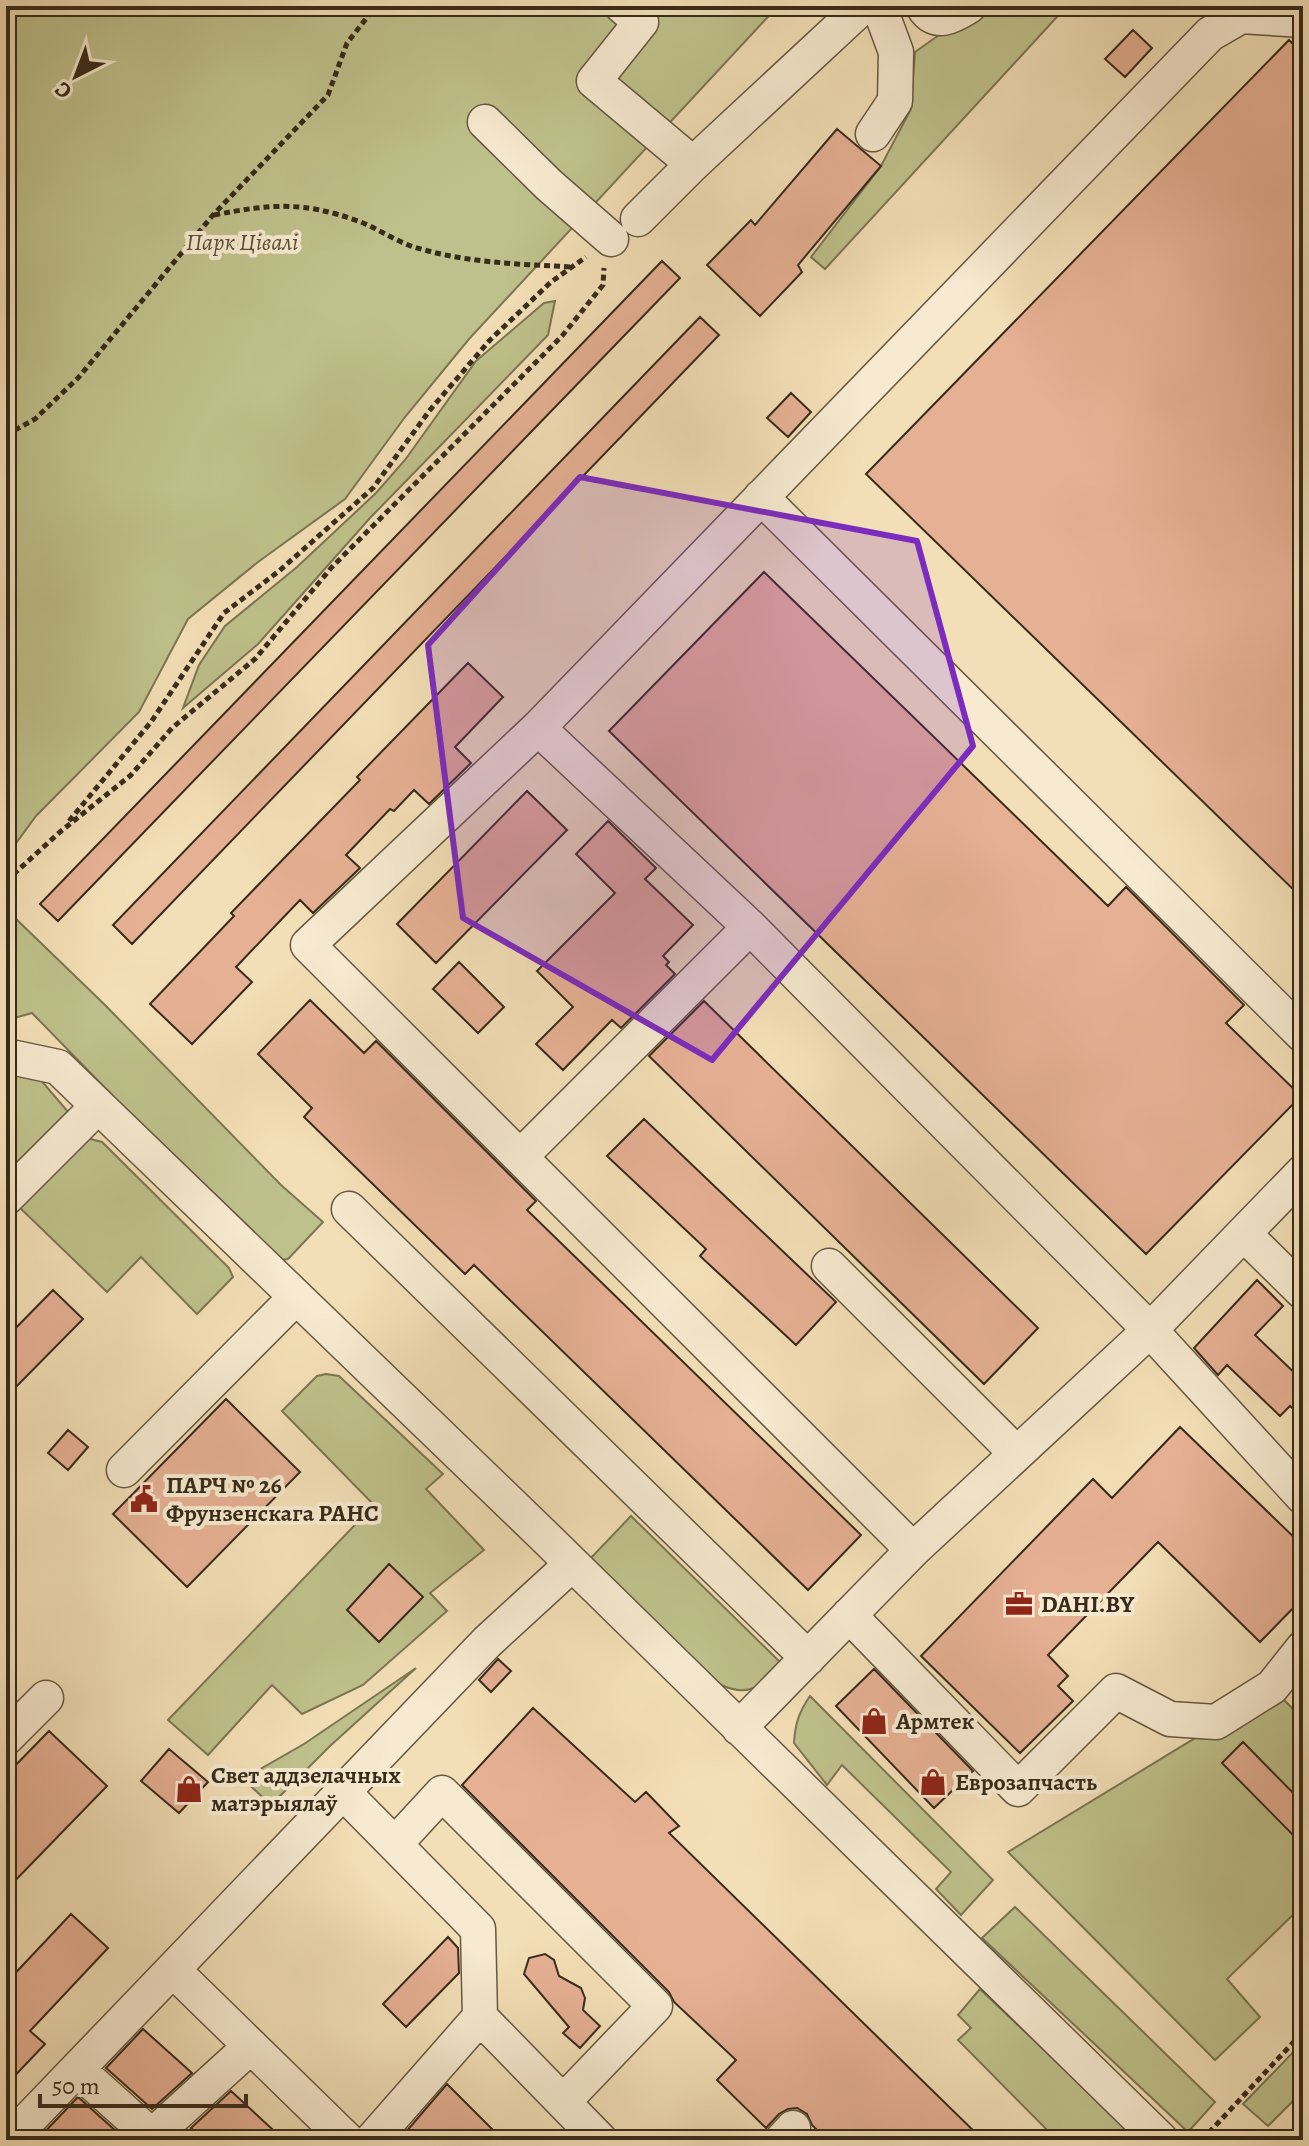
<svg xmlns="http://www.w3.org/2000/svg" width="1309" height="2146" viewBox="0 0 1309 2146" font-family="Alegreya,serif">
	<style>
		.green { fill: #bfc18c; stroke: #7b7653; stroke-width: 2 }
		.building { fill: #e6b094; stroke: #372b1a; stroke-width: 2 }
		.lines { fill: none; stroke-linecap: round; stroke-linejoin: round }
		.minor-casing { stroke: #665841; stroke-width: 37 }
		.path { stroke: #372b1a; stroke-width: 5; stroke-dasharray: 6 4; stroke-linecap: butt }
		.minor { stroke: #f7ead0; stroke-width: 34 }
		.marked { fill: #7b2cbf; fill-opacity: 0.2; stroke: #7b2cbf; stroke-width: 6; stroke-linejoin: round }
		.labels { text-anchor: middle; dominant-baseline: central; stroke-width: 8; stroke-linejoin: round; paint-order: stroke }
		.park-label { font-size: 24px; font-style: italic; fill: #595036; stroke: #f7ead0 }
		.poi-label { font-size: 24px; font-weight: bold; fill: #372b1a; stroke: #f7ead0; text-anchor: start }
	</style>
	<rect width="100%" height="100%" fill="#f3dfb7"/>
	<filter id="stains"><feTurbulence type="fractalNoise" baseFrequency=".0025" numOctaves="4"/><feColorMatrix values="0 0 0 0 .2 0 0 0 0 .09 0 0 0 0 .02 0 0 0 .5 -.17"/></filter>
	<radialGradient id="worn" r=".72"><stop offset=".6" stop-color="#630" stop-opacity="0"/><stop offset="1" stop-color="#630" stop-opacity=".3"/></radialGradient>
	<path class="green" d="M6,6H778L469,339L405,417L345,499L258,562L188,619L139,712L36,816L6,857Z
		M980,6H1067L825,269L811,257L881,166L911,109L915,52Z
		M555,301L548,335L370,518L258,644L183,708L199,665L225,626L297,567L376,493L405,460L476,361L544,303Z
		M6,916L14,917L105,1005L281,1185L323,1222L288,1259L274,1261L32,1013L11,1019L6,994Z
		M6,1065L40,1079L69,1113L6,1183Z
		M82,1137L102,1142L229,1268L233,1277L197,1314L141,1257L107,1292L16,1204Z
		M326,1374L339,1376L443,1474L426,1489L484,1550L430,1593L447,1611L363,1685L302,1714L272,1685L208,1755L168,1720L374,1505L282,1411L317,1376Z
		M631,1516L784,1666C760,1685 750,1699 719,1684L589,1560Z
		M416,1668L330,1746L271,1805L243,1779L304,1744Z
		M1274,1690L1303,1719V1905L1227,1979L1260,2017L1215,2060L1008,1852Z
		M810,1696L993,1880L961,1915L936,1889L951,1872L842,1765L827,1785L794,1743C795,1724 799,1712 810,1696Z
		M1015,1907L1215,2102L1188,2132L982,1938Z
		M980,1989L1139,2140H1057L958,2040L971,2028L958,2015Z
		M1303,2042V2091L1268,2126L1243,2104Z"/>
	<path class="building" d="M1133,30L1152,48L1125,77L1105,59Z
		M1289,40L1303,54V899L866,474Z
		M837,129L881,166L798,265L802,272L760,316L707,265L751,220L755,225Z
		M662,261L680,278L58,921L40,904Z
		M700,317L719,335L132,944L113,925Z
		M791,393L811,412L788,437L767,418Z
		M764,572L1108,906L1126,887L1244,1005L1226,1023L1301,1096L1146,1254L609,731Z
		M468,663L503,697L455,747L471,763L429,804L414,790L394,811L390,809L346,855L360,868L313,913L300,900L236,967L252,982L192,1044L150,1004L234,916L231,913L360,780L357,777Z
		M527,791L567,830L436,963L397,924Z
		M608,821L656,868L645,879L693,925L663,956L669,962L666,965L675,974L621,1028L612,1020L563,1070L536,1044L573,1007L537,971L615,893L576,854Z
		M459,962L504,1007L478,1033L433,989Z
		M310,1000L364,1053L376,1041L536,1201L527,1210L861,1535L808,1590L474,1265L465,1274L304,1117L312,1108L258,1054Z
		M704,1001L1038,1328L984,1384L649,1056Z
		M644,1119L836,1302L796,1345L700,1256L706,1249L607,1156Z
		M1257,1280L1283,1306L1255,1335L1303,1381V1418L1290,1406L1280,1416L1227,1365L1218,1375L1194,1348Z
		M53,1290L83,1319L6,1397V1338Z
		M226,1399L300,1472L187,1587L113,1514Z
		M1180,1427L1303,1546V1598L1260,1642L1158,1542L1048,1655L1068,1676L1058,1686L1073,1701L1020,1753L921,1656L1093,1479L1112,1498Z
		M68,1430L88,1447L68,1470L48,1453Z
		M389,1564L423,1597L379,1642L347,1610Z
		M498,1659L511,1671L491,1692L479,1680Z
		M874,1669L973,1771L934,1808L836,1706Z
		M533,1708L635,1802L646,1792L679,1826L669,1833L983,2140H827L812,2125L807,2114L797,2108L788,2109L779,2114L766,2128L717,2080L736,2060L674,2002L669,1992L462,1785Z
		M49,1731L107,1786L6,1890V1775Z
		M1243,1742L1303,1803V1845L1222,1763Z
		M169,1749L208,1782L179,1813L141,1781Z
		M71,1914L108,1948L30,2031L45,2044L6,2085V1983Z
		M448,1937L458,1948L459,1973L406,2027L383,2004Z
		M545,1954L554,1960L559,1976L581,1988L585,1998L583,2010L600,2026L580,2048L563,2033L569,2027L524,1974L529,1958Z
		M143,2029L192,2073L152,2109L106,2068Z
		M447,2084L503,2140H399Z
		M231,2091L284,2140H204L191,2128Z
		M78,2097L126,2140H37Z"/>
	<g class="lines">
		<g class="minor-casing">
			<path id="minor" d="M622,6L641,22L594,81L693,164
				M923,6C935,27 953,16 969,6
				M485,122L549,185L611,239
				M873,134L895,101L896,52L879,6
				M638,219L693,164L863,6
				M761,497L1303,1035
				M538,728L750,927L1150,1330L1303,1172
				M6,1056L58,1067L543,1535L1161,2140
				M520,1157L750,927
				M6,1198L98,1106
				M349,1209L808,1658
				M1244,1234L1303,1292
				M829,1266L1016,1453
				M124,1470L295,1298
				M913,1550L308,945L538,728L1210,34L1241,16L1303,20
				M849,1615L1018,1789L1116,1691L1170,1719L1216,1722L1272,1687L1303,1648
				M739,1728L913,1550L1150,1330L1303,1497
				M6,1738L46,1698
				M344,1793L478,1929L480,2017L372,2140
				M395,1844L442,1793L655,2006L563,2102
				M174,1971L347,2140
				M480,2017L600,2140
				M78,2070L156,2140
				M152,2136L251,2046
				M9,2140L487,1642L572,1564
				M782,2140L793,2128"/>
		</g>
		<path class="path" d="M6,8L10,6
			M214,215C271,204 302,201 358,221C377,228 395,241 414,247C466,263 518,264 572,267
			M6,435L35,419L78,378L213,215L328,95L347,43L376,6
			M69,821L151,722L224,613L279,571L373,488L430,410L490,340L551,282L586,257
			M6,881L60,832L131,775L172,728L255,659L332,567L562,336L603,285L604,268
			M1202,2140L1303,2032"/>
		<use href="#minor" class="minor"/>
	</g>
	<path class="marked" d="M580,477L917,541L973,746L712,1060L463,918L428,645Z"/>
	<defs>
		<g id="civic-bare" transform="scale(2.16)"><path d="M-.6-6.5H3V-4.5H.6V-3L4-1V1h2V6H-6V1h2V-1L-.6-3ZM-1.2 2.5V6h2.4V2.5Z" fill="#8f2418" stroke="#f7ead0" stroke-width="2.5" paint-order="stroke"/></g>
		<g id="office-bare" transform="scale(2.16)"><path d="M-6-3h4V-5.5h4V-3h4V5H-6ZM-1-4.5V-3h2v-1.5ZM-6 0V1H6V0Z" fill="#8f2418" stroke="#f7ead0" stroke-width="2.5" paint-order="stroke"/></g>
		<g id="shop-bare" transform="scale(2.16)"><path d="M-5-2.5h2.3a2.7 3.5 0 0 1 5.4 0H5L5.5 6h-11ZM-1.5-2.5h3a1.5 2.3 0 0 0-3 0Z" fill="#8f2418" stroke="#f7ead0" stroke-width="2.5" paint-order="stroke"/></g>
	</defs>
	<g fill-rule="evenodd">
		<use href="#civic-bare" x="144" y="1499"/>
		<use href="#office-bare" x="1019" y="1604"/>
		<use href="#shop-bare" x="874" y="1721"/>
		<use href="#shop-bare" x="933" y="1782"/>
		<use href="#shop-bare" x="189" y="1789"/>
	</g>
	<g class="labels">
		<g class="park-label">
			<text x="242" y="242">Парк Цівалі</text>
		</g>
		<g class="poi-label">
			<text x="166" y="1485">ПАРЧ № 26<tspan x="166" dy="28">Фрунзенскага РАНС</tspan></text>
			<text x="1041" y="1604">DAHI.BY</text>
			<text x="896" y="1721">Армтек</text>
			<text x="211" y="1775">Свет аддзелачных<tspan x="211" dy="28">матэрыялаў</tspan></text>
			<text x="955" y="1782">Еврозапчасть</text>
		</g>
	</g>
	<rect width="1309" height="2146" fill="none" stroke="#f3dfb7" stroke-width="32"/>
	<rect x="8" y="8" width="1293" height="2130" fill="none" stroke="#372b1a" stroke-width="4"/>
	<rect x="16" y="16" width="1277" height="2114" fill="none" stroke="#372b1a" stroke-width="2"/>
	<g transform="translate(76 76) rotate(222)" stroke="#f7ead0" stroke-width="6" paint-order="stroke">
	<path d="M0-6L14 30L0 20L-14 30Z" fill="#372b1a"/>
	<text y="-12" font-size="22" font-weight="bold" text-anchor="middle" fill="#372b1a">С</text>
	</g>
	<path d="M40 2094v12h206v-12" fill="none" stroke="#372b1a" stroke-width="4"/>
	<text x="52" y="2094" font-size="24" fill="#372b1a" stroke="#f7ead0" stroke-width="6" paint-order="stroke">50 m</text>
	<rect width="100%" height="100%" filter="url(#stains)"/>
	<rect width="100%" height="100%" fill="url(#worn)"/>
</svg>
